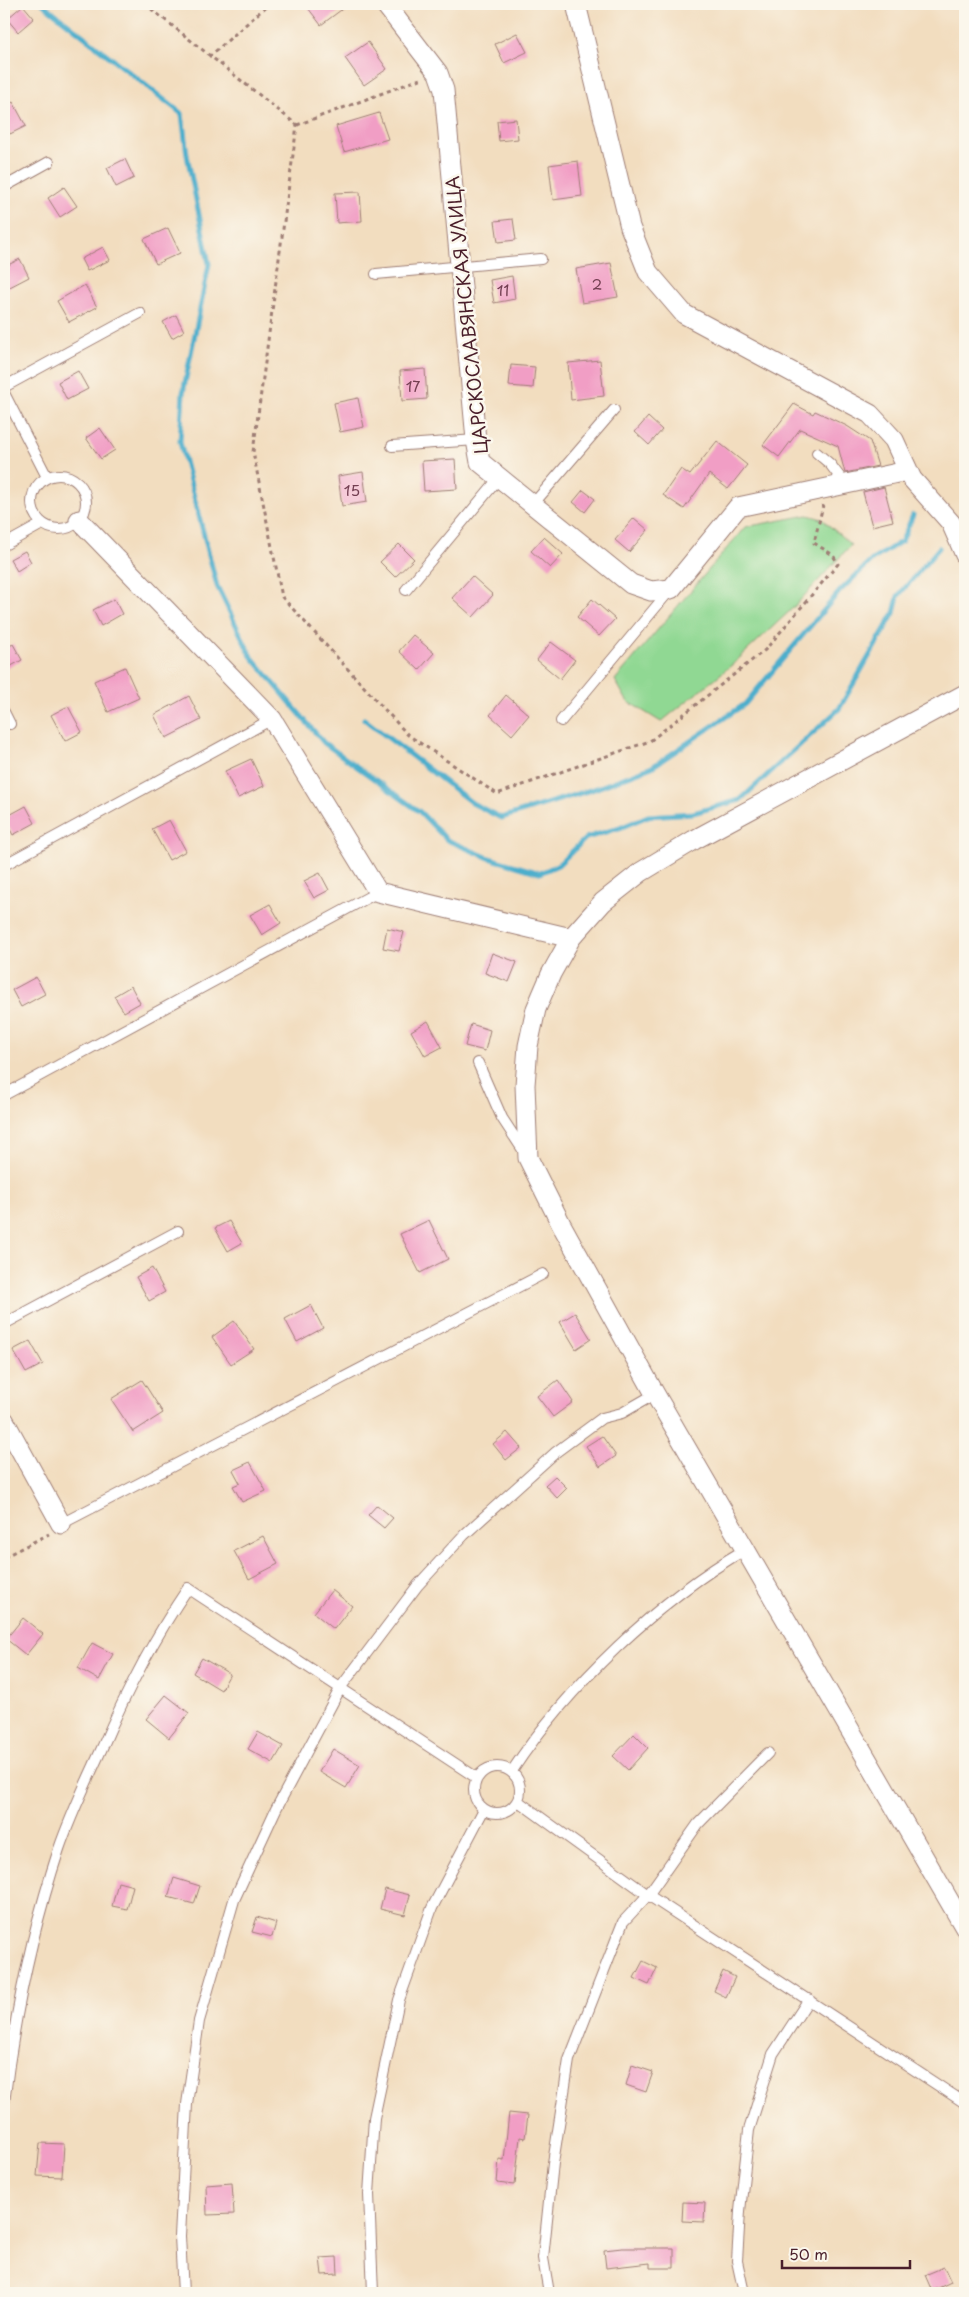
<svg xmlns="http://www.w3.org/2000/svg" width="969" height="2297" viewBox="0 0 969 2297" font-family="'Playpen Sans',sans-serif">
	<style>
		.green { fill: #90d893; stroke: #6d7c5f }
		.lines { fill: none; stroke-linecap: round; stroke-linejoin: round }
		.stream { stroke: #4daecc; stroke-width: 5 }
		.building { fill: #f19ec5 }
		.lane-casing { stroke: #9e7e75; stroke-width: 12 }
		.street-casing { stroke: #9e7e75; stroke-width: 21 }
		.path { stroke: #9e7e75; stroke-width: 3; stroke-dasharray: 4 4; stroke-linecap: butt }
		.lane { stroke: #fff; stroke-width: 10 }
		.street { stroke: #fff; stroke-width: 19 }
		.labels { text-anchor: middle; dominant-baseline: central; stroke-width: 5; stroke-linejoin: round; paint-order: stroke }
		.number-label { font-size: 15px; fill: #743f52 }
		.street-label { font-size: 18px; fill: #4a1f2b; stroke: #fbf7ec }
	</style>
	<rect width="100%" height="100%" fill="#fbf7ec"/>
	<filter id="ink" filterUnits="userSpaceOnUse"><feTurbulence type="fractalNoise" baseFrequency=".02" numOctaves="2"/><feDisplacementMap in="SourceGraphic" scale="10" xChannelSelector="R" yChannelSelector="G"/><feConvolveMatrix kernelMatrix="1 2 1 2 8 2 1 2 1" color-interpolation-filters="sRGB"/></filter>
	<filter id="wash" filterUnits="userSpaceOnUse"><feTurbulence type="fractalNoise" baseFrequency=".0096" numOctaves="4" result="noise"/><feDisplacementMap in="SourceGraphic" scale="20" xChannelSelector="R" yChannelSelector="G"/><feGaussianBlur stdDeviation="1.12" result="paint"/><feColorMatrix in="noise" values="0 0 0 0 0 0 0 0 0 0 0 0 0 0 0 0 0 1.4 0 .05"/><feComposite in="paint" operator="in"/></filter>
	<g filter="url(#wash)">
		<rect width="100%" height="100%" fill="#f2ddbf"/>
		<path class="green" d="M808,515L822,519L851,545L793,608L733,664L661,722L627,701L615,680L745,527Z"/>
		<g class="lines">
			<path class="stream" d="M43,4L182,114L187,155L209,264L183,393L180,442L217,586L251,656L324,743L420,812L447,840L489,858L540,873L558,865L586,838L622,827L648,816L693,813L740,800L839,709L894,613L898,596L939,548
				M965,434L962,437L965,446
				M364,719L472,803L501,818L597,788L652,767L745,704L840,591L872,560L902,541L913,515"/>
		</g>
		<g id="blocks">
			<path class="building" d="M305,4H349L321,25Z
				M23,5L34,18L18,32L7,19Z
				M517,33L527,52L504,63L495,44Z
				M368,42L387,69L364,85L345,58Z
				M13,102L26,126L10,134L4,122V107Z
				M379,113L388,139L344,152L336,126Z
				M516,119L518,139L499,141L497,121Z
				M125,159L134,178L116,187L107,168Z
				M578,161L582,196L553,200L549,165Z
				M64,187L77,206L60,217L48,198Z
				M360,192L362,221L337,223L335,193Z
				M513,219L516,240L498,242L495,221Z
				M168,228L180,253L156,264L144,239Z
				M103,247L110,260L87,271L81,259Z
				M20,259L29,277L4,290V267Z
				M611,263L618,297L582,303L576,269Z
				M512,276L515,299L494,303L490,280Z
				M85,285L97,307L69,322L57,301Z
				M176,315L184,331L172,338L163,322Z
				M600,360L604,396L571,400L568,363Z
				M511,365L535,367L533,388L509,386Z
				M425,369L427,399L402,401L400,371Z
				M78,371L88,389L67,400L58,382Z
				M358,398L364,427L340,432L334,403Z
				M794,404L813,414L815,411L847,426L870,441L878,466L845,473L838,446L800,429L779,457L763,445Z
				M648,417L662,430L649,445L635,432Z
				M100,428L115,450L101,459L86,438Z
				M717,441L747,465L728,489L709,474L684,509L663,495L681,469L690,475Z
				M455,459L457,489L424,491L422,461Z
				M363,472L367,502L342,506L338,476Z
				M884,487L893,521L872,526L863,492Z
				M583,490L595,499L585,512L573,502Z
				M634,518L648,530L629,552L615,540Z
				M544,537L563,554L550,568L531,551Z
				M399,544L414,559L395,577L380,562Z
				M25,551L31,562L17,571L10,559Z
				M472,576L493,595L473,617L452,598Z
				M114,599L122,614L101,626L93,610Z
				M592,599L615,619L599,636L577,617Z
				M413,635L434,653L419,670L399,651Z
				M551,642L575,660L560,679L537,660Z
				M13,644L22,660L4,670V649Z
				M125,667L139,698L108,712L94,681Z
				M506,695L529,715L512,735L490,715Z
				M189,696L201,720L166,738L154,715Z
				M68,706L82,732L65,741L51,715Z
				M251,759L264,786L238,798L225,771Z
				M26,806L35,823L13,835L4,818Z
				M169,820L186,851L169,860L152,829Z
				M320,873L329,890L314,898L304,881Z
				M270,904L281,923L262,935L250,915Z
				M387,928L404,932L399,951L383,948Z
				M492,953L517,962L509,982L485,973Z
				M36,977L45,994L21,1007L12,990Z
				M131,986L140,1003L124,1012L114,996Z
				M428,1021L442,1047L425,1056L411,1031Z
				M471,1024L490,1030L485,1051L465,1046Z
				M429,1220L448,1259L420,1273L400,1234Z
				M229,1221L242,1243L228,1251L215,1228Z
				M152,1268L165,1292L149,1301L136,1277Z
				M311,1305L323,1328L297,1342L285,1319Z
				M575,1313L591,1339L576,1349L560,1322Z
				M234,1321L254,1349L231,1364L212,1337Z
				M30,1341L43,1364L26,1373L13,1350Z
				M142,1380L163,1413L133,1432L111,1399Z
				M558,1380L573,1402L553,1417L537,1396Z
				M507,1432L521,1448L506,1460L493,1444Z
				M602,1436L616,1456L600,1467L586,1446Z
				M250,1462L266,1491L242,1502L233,1486L240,1483L233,1470Z
				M555,1476L567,1488L557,1498L545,1485Z
				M377,1505L393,1518L384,1528L368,1515Z
				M263,1536L278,1564L249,1579L234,1551Z
				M332,1590L352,1606L334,1629L314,1613Z
				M23,1618L43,1634L26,1655L6,1639Z
				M92,1643L113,1654L99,1680L78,1668Z
				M202,1658L230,1674L221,1690L193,1673Z
				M166,1695L189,1713L169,1738L146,1719Z
				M258,1732L283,1746L273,1763L248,1749Z
				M634,1734L648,1748L628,1770L613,1756Z
				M333,1749L360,1765L346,1788L319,1772Z
				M174,1878L200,1886L194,1904L168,1897Z
				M118,1882L133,1886L127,1909L112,1906Z
				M385,1889L410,1895L405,1915L380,1909Z
				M257,1917L276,1923L272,1937L252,1932Z
				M643,1961L657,1968L649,1985L634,1978Z
				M723,1971L735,1977L726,1997L714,1991Z
				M632,2065L653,2072L646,2092L626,2085Z
				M509,2113L528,2115L525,2138L520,2137L515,2185L497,2183L499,2159L504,2160Z
				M40,2143L64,2144L62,2177L37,2176Z
				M232,2183L234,2214L207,2215L206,2185Z
				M683,2202L705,2203L704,2222L682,2221Z
				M622,2248H674V2268H650V2263L606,2268L604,2250Z
				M337,2257L338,2274L322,2275L320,2258Z
				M944,2267L951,2282L932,2291L925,2275Z"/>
		</g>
	</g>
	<g filter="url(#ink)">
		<use href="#blocks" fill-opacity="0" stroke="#9e7e75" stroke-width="1"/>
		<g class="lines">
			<g class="lane-casing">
				<path id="lane" d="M4,187L49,162
					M376,274L541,259
					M4,387L140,313
					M4,393L47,477
					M392,446L476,440
					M817,453L830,464L845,484
					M32 502a27 27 0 1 1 54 0a27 27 0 1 1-54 0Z
					M534,503L614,410
					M4,545L42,524
					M406,590L499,478
					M4,712L10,724
					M561,721L670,590
					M4,865L272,719
					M478,1063L502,1118L525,1153
					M4,1095L378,892
					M4,1324L178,1231
					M61,1524L543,1274
					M474 1790a23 23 0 1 1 46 0a23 23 0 1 1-46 0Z
					M512,1771C568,1686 658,1600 746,1549
					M518,1801L648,1895L698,1824L768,1753
					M4,2103C14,2017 32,1931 59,1849C71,1814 87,1781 102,1748C126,1692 154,1638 188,1588L477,1778
					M183,2293L180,2236L187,2104L199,2021L234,1900L276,1809L341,1687L418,1585L464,1535L556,1452L602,1418L622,1413L655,1394
					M373,2293L369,2194L374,2118L399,2000L432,1908L484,1809
					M549,2293L543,2258L553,2163L569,2060L623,1922L648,1895L965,2103
					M744,2293L737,2261L740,2211L749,2130L773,2054L809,1999"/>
			</g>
			<g class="street-casing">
				<path id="street" d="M385,4L438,73L444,90L476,440L480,462L631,584L651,591L671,589L738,507L907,471
					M576,4L630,227L648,272L684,314L870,414L894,440L912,479L951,523L965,555
					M79,520L272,719L378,892L571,938
					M965,694L694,840L641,872L603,902L571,938L551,974L536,1009L528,1046L525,1085L528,1158L561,1224L655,1394L965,1928
					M4,1420L61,1524"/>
			</g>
			<path class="path" d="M145,4L297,125L253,452L282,597L408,735L497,794L650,741L765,650L838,564L833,555L814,543L823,505
				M209,57L269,4
				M297,125L423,78
				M4,1557L49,1534"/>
			<use href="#lane" class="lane"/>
			<use href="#street" class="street"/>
		</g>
	</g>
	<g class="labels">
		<g class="number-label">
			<text x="597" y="283">2</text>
			<text x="503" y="289">11</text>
			<text x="413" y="385">17</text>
			<text x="352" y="489">15</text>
		</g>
		<g class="street-label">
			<text transform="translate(466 315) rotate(-96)">ЦАРСКОСЛАВЯНСКАЯ УЛИЦА</text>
		</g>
	</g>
	<rect width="969" height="2297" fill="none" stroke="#fbf7ec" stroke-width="20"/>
	<path d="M782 2260v8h128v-8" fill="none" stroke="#4a1f2b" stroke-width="2.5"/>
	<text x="789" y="2260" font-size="15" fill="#4a1f2b" stroke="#fbf7ec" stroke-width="4" paint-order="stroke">50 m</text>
</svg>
